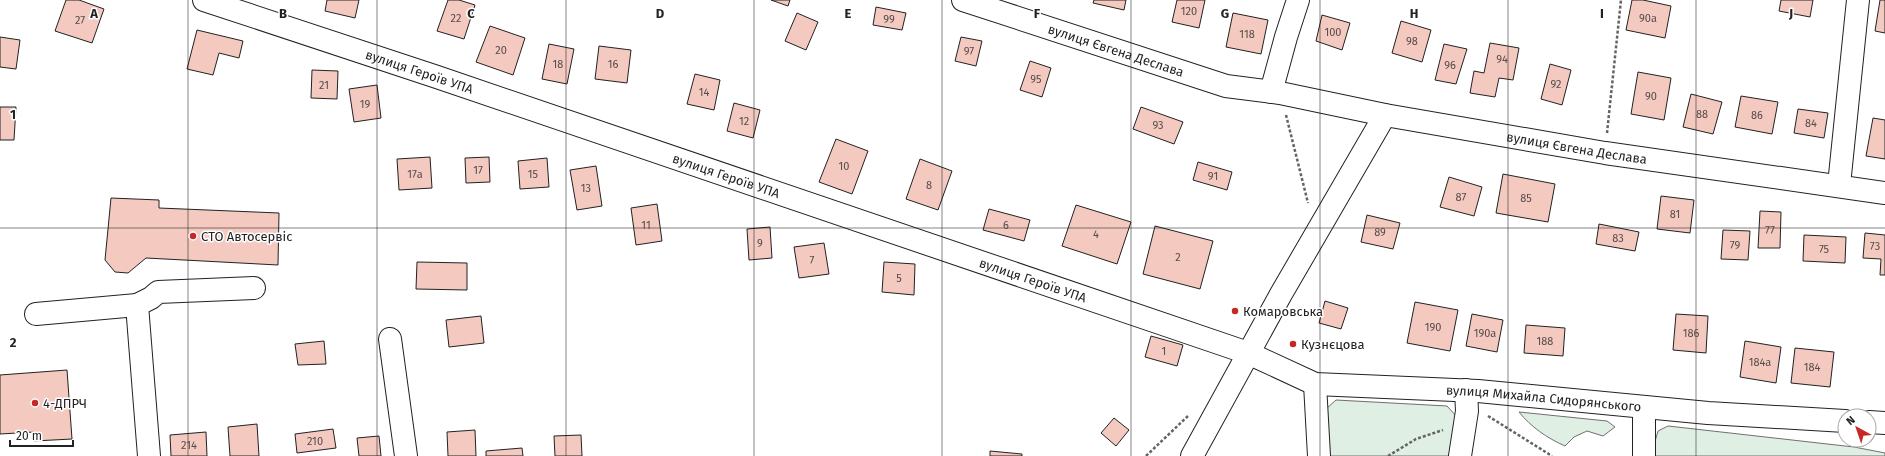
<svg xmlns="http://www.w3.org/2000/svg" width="1885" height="456" viewBox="0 0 1885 456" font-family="'Fira Sans',sans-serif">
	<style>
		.green { fill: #e0efe3; stroke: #6f6f6f }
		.building { fill: #f3c9c0; stroke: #222 }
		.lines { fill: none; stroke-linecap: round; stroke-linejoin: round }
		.minor-casing { stroke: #222; stroke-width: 24 }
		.path { stroke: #646464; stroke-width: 2.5; stroke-dasharray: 3 2; stroke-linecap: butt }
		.minor { stroke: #fff; stroke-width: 22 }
		.grid { fill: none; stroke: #222; stroke-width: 1; stroke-opacity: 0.55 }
		.poi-dot { fill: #c62828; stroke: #fff; stroke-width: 1.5 }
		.labels { text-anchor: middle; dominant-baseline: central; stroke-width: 3; stroke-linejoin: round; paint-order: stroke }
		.number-label { font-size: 11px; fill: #564c4a }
		.street-label { font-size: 13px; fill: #222; stroke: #fff }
		.poi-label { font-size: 13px; fill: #222; stroke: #fff; text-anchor: start }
		.grid-label { font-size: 13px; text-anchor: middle; font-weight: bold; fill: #222; stroke: #fff; stroke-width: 3; stroke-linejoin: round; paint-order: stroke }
	</style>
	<rect width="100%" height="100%" fill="#fff"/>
	<path class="green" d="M1336,400L1447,406L1457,417L1460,456H1328L1326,409Z
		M1519,412L1607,421L1615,427L1603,436L1587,431L1574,437L1565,446C1547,438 1531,427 1519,412Z
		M1668,426L1854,447L1885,453V456H1654V445L1658,431Z"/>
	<path class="building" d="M66,0H79L104,9L92,43L55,31Z
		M327,0H359L355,18L325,11Z
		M448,0H459L475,5L464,39L437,31Z
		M771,0H790L788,6Z
		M1094,0H1126L1124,10L1093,3Z
		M1177,0H1205L1199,28L1172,22Z
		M1632,0H1643L1671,6L1665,38L1626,30Z
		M1781,0H1813L1810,17L1779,11Z
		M1880,0H1885V33L1875,31Z
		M876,7L906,13L902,30L873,25Z
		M797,13L818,22L806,50L785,41Z
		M1233,13L1268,20L1261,54L1226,47Z
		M1322,15L1350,23L1342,50L1316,41Z
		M1401,21L1431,30L1422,62L1392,53Z
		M490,26L525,38L513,75L476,62Z
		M197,30L243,41L239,58L219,53L213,75L187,69Z
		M0,37L20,40L16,69L0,67Z
		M961,37L982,41L976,66L955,61Z
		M1490,43L1519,48L1513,80L1499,78L1495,97L1470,93L1474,71L1484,73Z
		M549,44L574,49L567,84L542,79Z
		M1444,44L1467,49L1456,84L1435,80Z
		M599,46L631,50L627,83L595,79Z
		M1030,61L1051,68L1042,97L1020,90Z
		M1550,64L1571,70L1562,105L1541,99Z
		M312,70L338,71L337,99L311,98Z
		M1638,72L1671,78L1664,120L1631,114Z
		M695,74L720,80L714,110L687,104Z
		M377,85L381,118L354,122L349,89Z
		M1691,94L1722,102L1713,134L1683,127Z
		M1741,96L1778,102L1772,134L1735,127Z
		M734,103L760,110L753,138L727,131Z
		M0,107H16L14,140H0Z
		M1141,107L1183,122L1174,144L1133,129Z
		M1798,109L1828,113L1824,138L1794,133Z
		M1873,118L1885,120V159L1866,156Z
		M836,139L868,151L852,194L819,182Z
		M430,157L432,188L399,190L397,159Z
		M489,157L490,182L466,183L465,158Z
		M547,158L549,187L520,189L518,161Z
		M920,159L952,171L938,210L906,199Z
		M1198,162L1232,172L1227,190L1193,180Z
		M596,166L602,206L577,210L570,170Z
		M1503,174L1555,184L1548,222L1496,213Z
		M1449,177L1482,187L1474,216L1440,207Z
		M1661,196L1694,200L1690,233L1657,229Z
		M111,198L159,200V208L279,213L278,265L146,258L128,273L115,272L105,260Z
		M657,204L662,241L636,245L631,208Z
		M1076,205L1131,222L1117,264L1062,246Z
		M989,209L1030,220L1024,241L983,230Z
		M1760,211L1781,212L1780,248H1758Z
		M1367,215L1400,223L1393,249L1361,242Z
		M1599,224L1639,232L1635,251L1596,244Z
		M1155,226L1213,241L1200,289L1143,274Z
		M770,227L772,258L749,260L747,229Z
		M1723,230L1750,231L1748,260L1721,259Z
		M1865,233L1885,235V275H1880L1881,259L1863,258Z
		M1804,235L1846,237L1845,263L1803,261Z
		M824,243L829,274L799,278L794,247Z
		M417,262L467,263V290L416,289Z
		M884,262L915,264L914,295L882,292Z
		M1325,301L1348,308L1341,329L1319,323Z
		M1415,302L1458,310L1450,351L1407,343Z
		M1472,314L1503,320L1497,352L1466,346Z
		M1676,314L1708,316L1706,353L1673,350Z
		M481,316L484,343L449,347L446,320Z
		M1526,325L1565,328L1563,356L1524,353Z
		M1151,336L1183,345L1177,366L1145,357Z
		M324,341L326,364L298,365L295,344Z
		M1745,341L1781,347L1776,383L1740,377Z
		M1795,348L1834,352L1830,387L1791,383Z
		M67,370L72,439L34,441V432L0,434V375Z
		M1114,418L1129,430L1116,446L1101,433Z
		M257,424L259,456H230L228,427Z
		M333,429L336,448L297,453L295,434Z
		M475,430L476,456H448L447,432Z
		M206,432L207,456H171L170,435Z
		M581,435L582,456H555L554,436Z
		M379,436L381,456H359L357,438Z
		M522,448L523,456H486V451Z
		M990,451L1022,454V456H990Z"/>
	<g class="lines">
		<g class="minor-casing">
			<g id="minor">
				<path id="s1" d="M204,0L437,77L1248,353L1315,384L1478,391L1708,413L1845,421"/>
				<path id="s2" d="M963,0L1226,86L1280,93L1385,115L1605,153L1885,193"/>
				<path d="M1271,92L1286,37L1298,0"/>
				<path d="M1839,185L1858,0"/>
				<path d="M137,305L151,298L158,292L254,288"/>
				<path d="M36,314L137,305L149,456"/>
				<path d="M390,339L406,456"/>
				<path d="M1315,384L1319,456"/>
				<path d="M1644,407V456"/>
				<path d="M1869,422L1885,423"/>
				<path d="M1192,456L1281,294L1385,115"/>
				<path d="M1460,456L1467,411L1466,390"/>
			</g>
		</g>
		<path class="path" d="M1286,115L1308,203
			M1607,133L1621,0
			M1488,416L1552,456
			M1146,456L1189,415
			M1388,456L1416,439L1443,430"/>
		<use href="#minor" class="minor"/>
	</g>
	<path class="grid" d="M188,0V456M377,0V456M566,0V456M754,0V456M942,0V456M1131,0V456M1320,0V456M1508,0V456M1696,0V456M0,228H1885"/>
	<g class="poi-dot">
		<circle cx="193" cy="236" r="4"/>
		<circle cx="1235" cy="311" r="4"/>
		<circle cx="1293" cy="344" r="4"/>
		<circle cx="35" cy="403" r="4"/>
	</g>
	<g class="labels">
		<g class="number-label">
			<text x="1189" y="11">120</text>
			<text x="456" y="18">22</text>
			<text x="1648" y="18">90а</text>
			<text x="889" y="19">99</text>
			<text x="80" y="20">27</text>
			<text x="1333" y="32">100</text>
			<text x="1247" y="34">118</text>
			<text x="1412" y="41">98</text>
			<text x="501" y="50">20</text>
			<text x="969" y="51">97</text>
			<text x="1502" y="59">94</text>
			<text x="558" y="64">18</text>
			<text x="613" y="64">16</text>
			<text x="1450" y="65">96</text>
			<text x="1036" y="79">95</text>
			<text x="1556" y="84">92</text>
			<text x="324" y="85">21</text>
			<text x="704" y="92">14</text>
			<text x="1651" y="96">90</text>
			<text x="365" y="104">19</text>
			<text x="1702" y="114">88</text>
			<text x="1757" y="115">86</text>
			<text x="744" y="121">12</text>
			<text x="1811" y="123">84</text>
			<text x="1158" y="125">93</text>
			<text x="844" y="166">10</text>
			<text x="478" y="170">17</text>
			<text x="415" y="174">17а</text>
			<text x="533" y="174">15</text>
			<text x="1213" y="176">91</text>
			<text x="929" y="185">8</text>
			<text x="586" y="188">13</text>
			<text x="1461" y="197">87</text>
			<text x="1526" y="198">85</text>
			<text x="1675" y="214">81</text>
			<text x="646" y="225">11</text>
			<text x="1006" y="225">6</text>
			<text x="1770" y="230">77</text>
			<text x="1380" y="232">89</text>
			<text x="1096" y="234">4</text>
			<text x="1618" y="238">83</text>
			<text x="760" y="243">9</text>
			<text x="1735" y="245">79</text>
			<text x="1875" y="246">73</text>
			<text x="1824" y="249">75</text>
			<text x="1178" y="257">2</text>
			<text x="812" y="260">7</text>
			<text x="899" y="278">5</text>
			<text x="1433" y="327">190</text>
			<text x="1485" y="333">190а</text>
			<text x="1691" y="333">186</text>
			<text x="1545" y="341">188</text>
			<text x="1164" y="351">1</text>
			<text x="1760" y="362">184а</text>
			<text x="1812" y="367">184</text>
			<text x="315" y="441">210</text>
			<text x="189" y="445">214</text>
		</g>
		<g class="street-label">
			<text stroke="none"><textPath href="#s2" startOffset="161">вулиця Євгена Деслава</textPath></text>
			<text stroke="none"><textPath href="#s1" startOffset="227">вулиця Героїв УПА</textPath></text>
			<text stroke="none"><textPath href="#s2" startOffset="633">вулиця Євгена Деслава</textPath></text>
			<text stroke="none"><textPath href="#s1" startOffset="551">вулиця Героїв УПА</textPath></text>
			<text stroke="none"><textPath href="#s1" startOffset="875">вулиця Героїв УПА</textPath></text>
			<text stroke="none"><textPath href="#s1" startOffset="1405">вулиця Михайла Сидорянського</textPath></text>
		</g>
		<g class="poi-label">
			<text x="201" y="236">СТО Автосервіс</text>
			<text x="1243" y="311">Комаровська</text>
			<text x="1301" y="344">Кузнєцова</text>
			<text x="43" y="403">4-ДПРЧ</text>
		</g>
	</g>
	<g class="grid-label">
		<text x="94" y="18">A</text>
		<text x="283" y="18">B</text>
		<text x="471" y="18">C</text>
		<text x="660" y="18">D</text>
		<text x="848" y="18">E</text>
		<text x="1037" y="18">F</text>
		<text x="1225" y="18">G</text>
		<text x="1414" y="18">H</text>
		<text x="1602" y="18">I</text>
		<text x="1791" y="18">J</text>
		<text x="13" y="119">1</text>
		<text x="13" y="347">2</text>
	</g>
	<g transform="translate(1857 428) rotate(320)"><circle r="19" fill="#ffffff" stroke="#a7a7a7"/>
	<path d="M0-3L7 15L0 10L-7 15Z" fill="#c62828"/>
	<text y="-6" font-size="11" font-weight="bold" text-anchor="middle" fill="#222222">N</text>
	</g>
	<path d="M10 440v6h63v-6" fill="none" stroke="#222222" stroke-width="2"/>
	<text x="16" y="440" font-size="12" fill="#222222" stroke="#ffffff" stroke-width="3" paint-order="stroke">20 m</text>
</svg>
